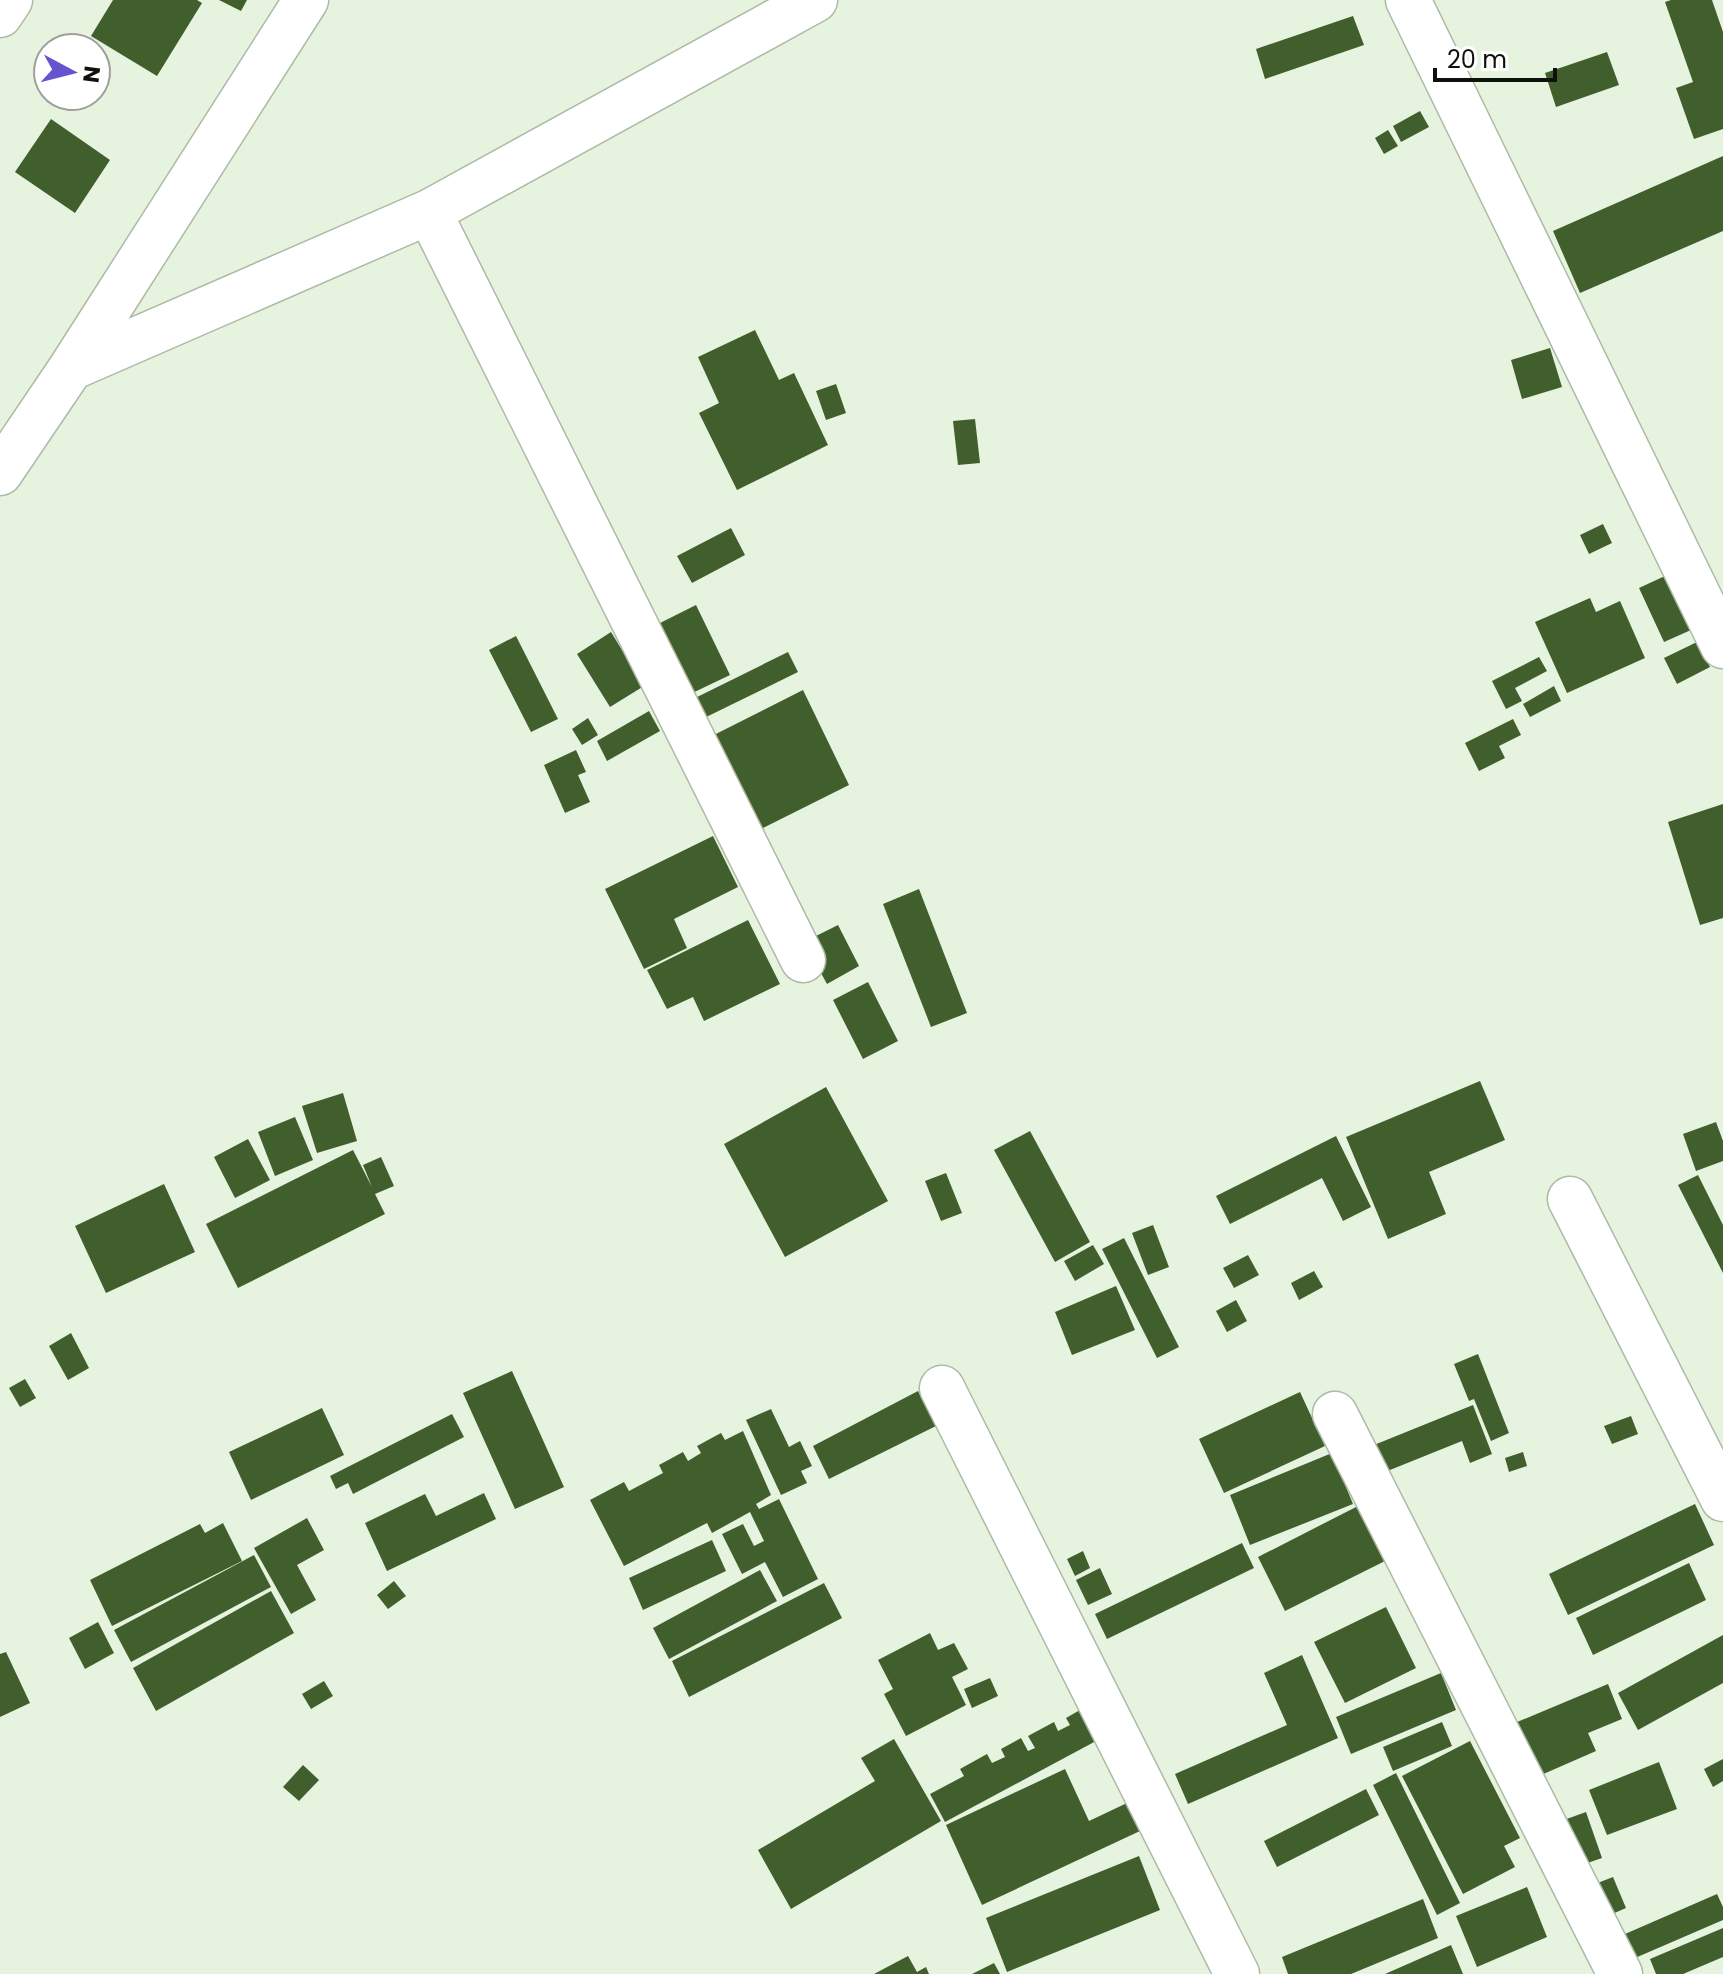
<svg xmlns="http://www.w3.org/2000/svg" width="1723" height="1974" viewBox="0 0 1723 1974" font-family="Poppins,sans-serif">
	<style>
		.building { fill: #415e2d }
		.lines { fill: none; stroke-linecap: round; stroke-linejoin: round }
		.minor-casing { stroke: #adbaa6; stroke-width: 47 }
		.minor { stroke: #fff; stroke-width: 44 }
	</style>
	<rect width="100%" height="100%" fill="#e6f3de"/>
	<path class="building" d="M113,0H197L202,3L157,76L91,36Z
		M219,0H247L241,11Z
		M1671,0H1712L1723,32V129L1694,139L1676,88L1693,82L1665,2Z
		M1353,16L1364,45L1265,79L1256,49Z
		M1607,52L1619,85L1556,107L1545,73Z
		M1420,111L1429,127L1401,142L1393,126Z
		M51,119L110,160L75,213L15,172Z
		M1388,130L1398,146L1384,154L1375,138Z
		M1723,156V231L1580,293L1553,231Z
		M755,330L779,380L794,373L828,445L737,490L699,413L719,403L698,357Z
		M1550,348L1562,387L1522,399L1511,360Z
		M836,384L846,413L826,420L816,391Z
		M975,419L980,463L958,465L953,421Z
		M1603,524L1612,543L1589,554L1580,535Z
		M731,528L745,555L692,583L677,556Z
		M1667,575L1691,630L1664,642L1639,588Z
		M1590,598L1596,612L1620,601L1645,658L1567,693L1535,622Z
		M696,605L730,675L684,697L650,628Z
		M611,632L644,686L610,707L577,654Z
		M516,636L558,719L531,732L489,650Z
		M1697,642L1710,667L1677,684L1664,658Z
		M788,652L798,672L698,721L689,701Z
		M1539,657L1547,671L1515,688L1522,701L1506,709L1492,681Z
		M1554,686L1561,701L1530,717L1523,704Z
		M803,690L849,785L747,836L700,742Z
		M649,711L660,731L607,761L597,741Z
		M588,718L598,735L582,745L572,729Z
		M1513,719L1521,735L1499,746L1505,758L1479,771L1465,743Z
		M576,750L586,772L578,775L590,802L565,813L544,765Z
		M1723,804V918L1700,925L1668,822Z
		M713,836L738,887L674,919L687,948L644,969L605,889Z
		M919,889L967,1013L931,1027L883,904Z
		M748,920L780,984L704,1021L693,997L667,1009L647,970Z
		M838,925L859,966L827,984L804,942Z
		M868,982L898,1041L863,1059L833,1000Z
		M1480,1081L1505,1140L1429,1172L1446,1214L1388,1239L1346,1137Z
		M826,1087L888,1201L785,1257L724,1144Z
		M343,1093L357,1141L317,1153L302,1106Z
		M295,1117L313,1160L275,1176L258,1132Z
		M1716,1122L1723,1141V1161L1696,1171L1683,1134Z
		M1030,1131L1090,1242L1055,1262L994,1150Z
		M1336,1136L1371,1207L1343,1221L1322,1178L1230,1224L1216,1196Z
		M248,1139L270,1180L235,1198L214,1157Z
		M353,1150L372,1187L363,1165L381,1157L394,1186L375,1194L385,1214L238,1288L206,1224Z
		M946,1173L962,1213L941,1221L925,1181Z
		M1698,1175L1723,1225V1273L1678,1185Z
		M164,1184L195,1252L106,1293L75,1226Z
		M1153,1225L1169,1267L1148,1275L1132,1233Z
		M1124,1238L1179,1347L1157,1358L1102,1249Z
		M1093,1245L1104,1264L1075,1281L1064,1261Z
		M1248,1255L1259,1275L1234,1288L1223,1268Z
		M1314,1271L1323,1287L1299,1300L1291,1283Z
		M1116,1286L1135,1330L1072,1355L1055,1312Z
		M1236,1300L1247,1321L1227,1332L1216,1311Z
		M71,1333L89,1368L68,1380L49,1346Z
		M1478,1354L1509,1433L1491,1441L1474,1399L1469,1401L1454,1364Z
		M512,1371L564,1487L515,1509L463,1393Z
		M25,1379L36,1398L20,1407L9,1388Z
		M918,1391L936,1426L829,1479L813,1446Z
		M1300,1392L1325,1446L1224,1493L1199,1439Z
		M1473,1405L1492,1454L1470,1463L1462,1441L1380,1474L1369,1447Z
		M322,1408L344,1455L251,1500L229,1452Z
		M771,1409L789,1447L800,1441L812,1466L801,1471L807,1483L781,1495L746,1420Z
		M452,1414L464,1437L353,1494L348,1483L336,1489L330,1476Z
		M1631,1416L1638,1434L1612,1444L1604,1426Z
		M743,1431L771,1495L756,1504L759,1509L779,1499L818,1579L783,1597L765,1562L742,1574L722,1534L743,1524L754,1546L764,1541L750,1512L712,1533L707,1523L624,1566L590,1500L624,1482L629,1491L663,1473L659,1465L683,1452L688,1461L701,1453L697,1446L721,1433L725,1440Z
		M1523,1452L1527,1466L1509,1472L1505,1458Z
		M1332,1453L1353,1504L1250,1545L1230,1495Z
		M484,1493L496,1519L387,1571L365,1523L425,1494L436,1516Z
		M1695,1504L1714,1545L1568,1615L1549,1574Z
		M1358,1506L1385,1561L1285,1611L1258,1557Z
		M307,1518L324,1550L297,1565L316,1600L291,1614L254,1548Z
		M223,1523L242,1561L112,1626L90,1580L200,1524L205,1533Z
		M712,1540L726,1571L643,1610L629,1578Z
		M1242,1543L1254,1568L1107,1639L1095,1614Z
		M1083,1551L1090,1568L1075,1576L1067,1559Z
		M254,1555L271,1587L131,1662L114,1630Z
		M1689,1563L1706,1600L1593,1655L1576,1618Z
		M1100,1568L1112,1594L1088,1605L1076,1580Z
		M760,1570L777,1601L669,1659L653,1628Z
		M394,1581L406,1596L388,1609L377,1595Z
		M824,1583L842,1618L689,1697L672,1661Z
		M271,1591L294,1633L156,1711L133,1668Z
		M1386,1607L1416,1668L1345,1703L1314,1642Z
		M98,1622L114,1653L85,1669L69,1638Z
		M930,1633L938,1650L954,1643L968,1669L952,1677L966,1705L906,1736L884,1694L893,1689L878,1660Z
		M1723,1635V1683L1638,1730L1618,1693Z
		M6,1652L30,1703L0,1717V1654Z
		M1302,1655L1338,1738L1188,1804L1175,1774L1287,1725L1264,1673Z
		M1441,1673L1456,1710L1351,1754L1336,1717Z
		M990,1678L998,1696L972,1708L964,1689Z
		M324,1681L333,1696L311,1709L302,1694Z
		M1608,1684L1622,1719L1588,1733L1596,1751L1532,1779L1510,1725Z
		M1080,1710L1096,1741L945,1822L930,1794L964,1776L960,1769L987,1754L992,1763L1005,1757L1001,1749L1021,1738L1028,1751L1035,1748L1028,1736L1054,1722L1058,1731L1070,1725L1066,1718Z
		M1442,1722L1452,1746L1393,1771L1383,1747Z
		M894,1739L941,1821L791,1909L758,1850L875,1781L861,1758Z
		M1470,1741L1520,1838L1504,1846L1515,1867L1463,1894L1402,1776Z
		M1723,1759V1781L1713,1787L1704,1769Z
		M1659,1762L1677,1809L1607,1835L1589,1790Z
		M303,1765L319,1780L299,1801L283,1787Z
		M1065,1769L1089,1821L1127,1803L1140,1831L982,1905L946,1825Z
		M1396,1773L1460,1903L1437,1915L1373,1785Z
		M1366,1789L1379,1815L1277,1867L1264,1841Z
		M1586,1812L1602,1858L1576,1867L1561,1821Z
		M1139,1856L1160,1910L1007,1972L986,1918Z
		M1613,1877L1626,1908L1603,1918L1590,1886Z
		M1527,1887L1547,1937L1477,1967L1456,1916Z
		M1717,1894L1723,1907V1920L1635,1958L1625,1934Z
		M1423,1899L1438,1938L1351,1974H1288L1282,1957Z
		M1723,1928V1957L1683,1974H1656L1650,1959Z
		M1451,1945L1463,1974H1385Z
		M908,1956L917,1972L926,1967L929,1974H874Z
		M994,1963L1000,1974H972Z"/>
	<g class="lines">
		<g class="minor-casing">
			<path id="minor" d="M1408,0L1723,646
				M0,15L10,0
				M429,212L803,960
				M71,368L429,212L815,0
				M0,473L71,368L306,0
				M1570,1199L1723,1499
				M942,1388L1237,1974
				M1335,1414L1620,1974"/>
		</g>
		<use href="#minor" class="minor"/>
	</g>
	<g transform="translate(72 72) rotate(97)"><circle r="38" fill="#ffffff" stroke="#9fa09d" stroke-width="2"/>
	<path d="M0-6L14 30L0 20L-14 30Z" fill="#6455ce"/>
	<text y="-12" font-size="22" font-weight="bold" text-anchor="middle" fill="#0e120b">N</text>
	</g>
	<path d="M1435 68v12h120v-12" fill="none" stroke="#0e120b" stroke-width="4"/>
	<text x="1447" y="68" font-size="24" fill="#0e120b" stroke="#ffffff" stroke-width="6" paint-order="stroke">20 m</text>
</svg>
